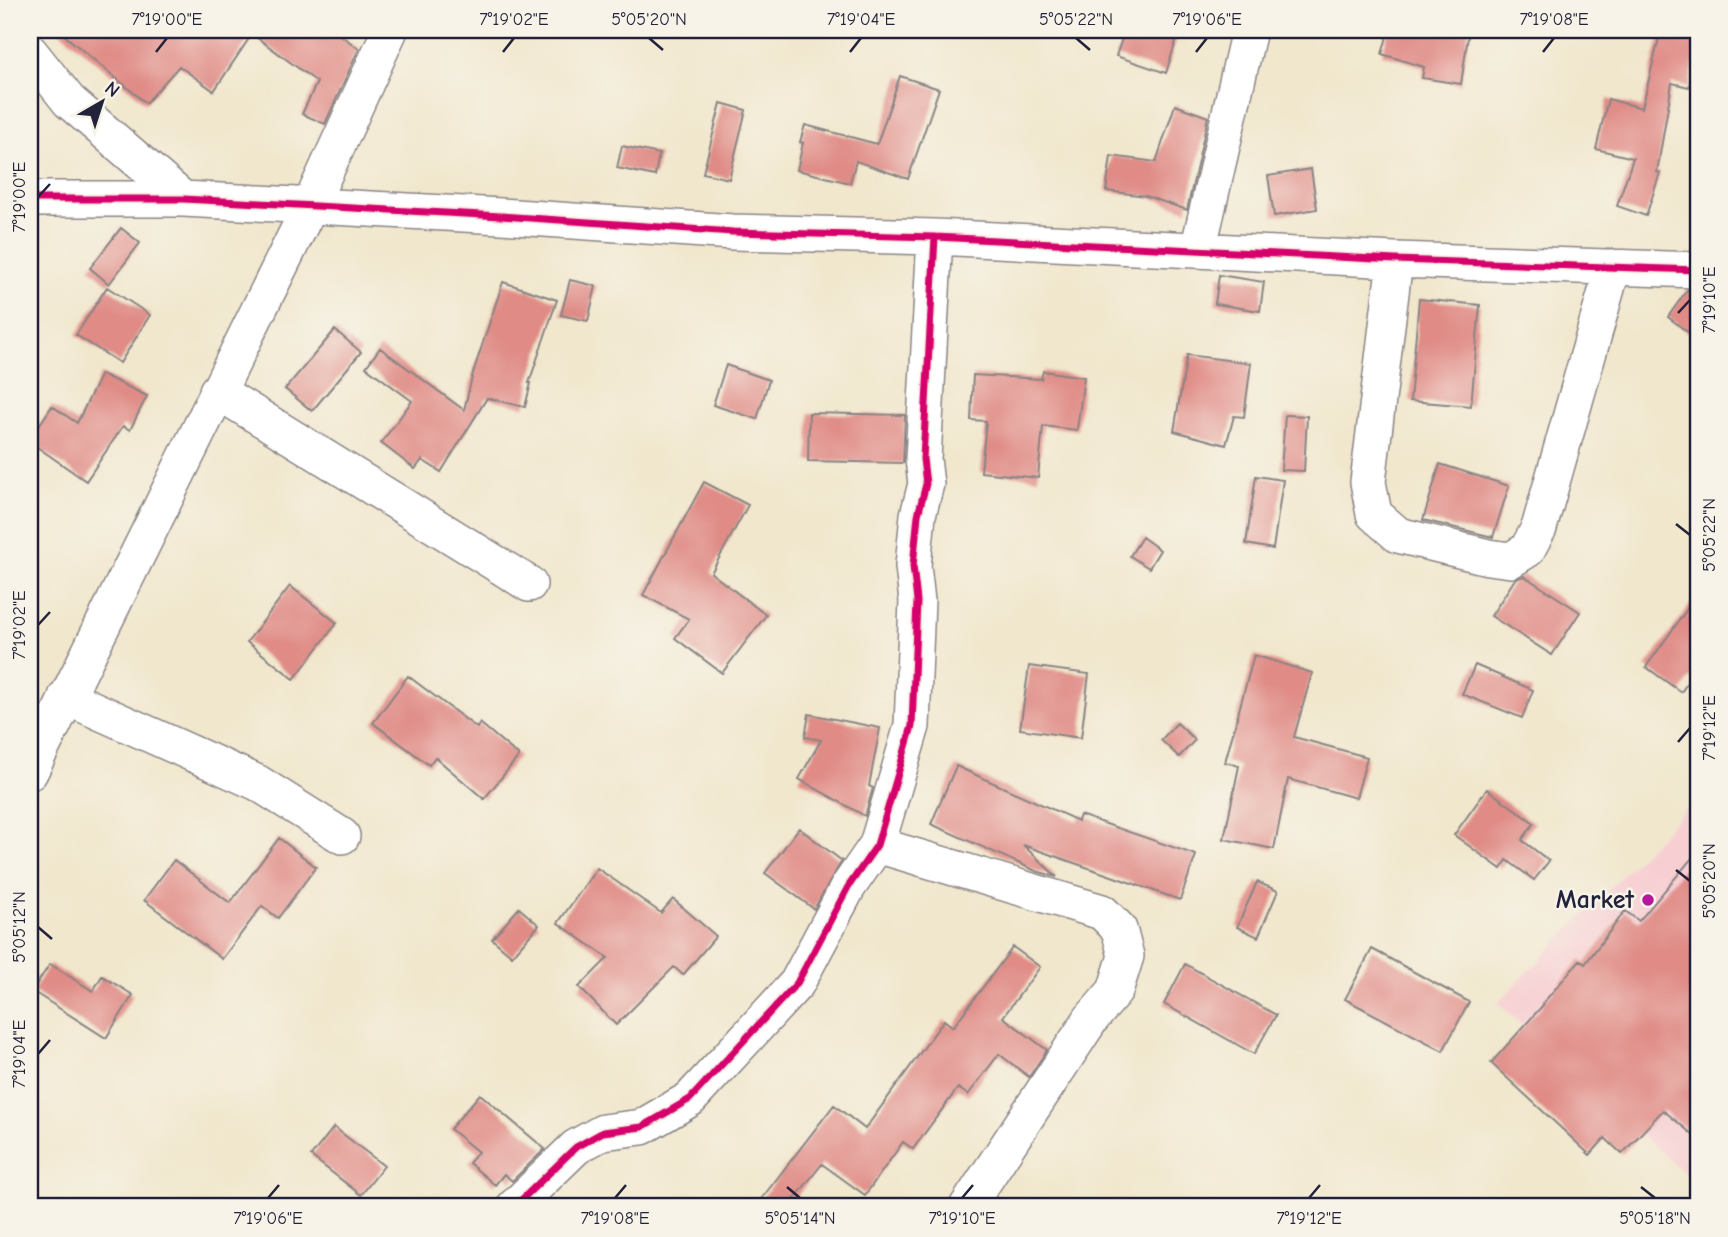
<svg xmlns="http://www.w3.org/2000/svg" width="1728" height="1237" viewBox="0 0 1728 1237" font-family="'Comic Neue',sans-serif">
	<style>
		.built { fill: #f7cfd3 }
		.building { fill: #e08b86 }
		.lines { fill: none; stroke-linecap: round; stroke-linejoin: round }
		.street-casing { stroke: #8a8484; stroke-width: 38 }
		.street { stroke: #fff; stroke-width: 35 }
		.cycleway-casing { stroke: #f7f3e8; stroke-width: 11 }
		.cycleway { stroke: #d6006c; stroke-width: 7 }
		.ticks { fill: none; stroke: #22223b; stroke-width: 2.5 }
		.poi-dot { fill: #b5179e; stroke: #f7f3e8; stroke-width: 2.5 }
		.labels { text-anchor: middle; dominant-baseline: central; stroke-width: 5; stroke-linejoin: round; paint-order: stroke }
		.poi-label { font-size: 26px; font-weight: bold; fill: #22223b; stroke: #f7f3e8; text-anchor: end }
		.neatline { fill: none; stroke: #22223b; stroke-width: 2.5 }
		.ticks-label { font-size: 18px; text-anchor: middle; fill: #22223b }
	</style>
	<rect width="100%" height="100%" fill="#f7f3e8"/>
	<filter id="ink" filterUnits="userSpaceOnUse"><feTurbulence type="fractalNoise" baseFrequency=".0143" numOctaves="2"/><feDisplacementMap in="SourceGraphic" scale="14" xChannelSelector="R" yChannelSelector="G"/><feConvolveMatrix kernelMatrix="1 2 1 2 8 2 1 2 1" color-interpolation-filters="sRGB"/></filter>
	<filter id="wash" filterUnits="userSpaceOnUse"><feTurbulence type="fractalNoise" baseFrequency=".00686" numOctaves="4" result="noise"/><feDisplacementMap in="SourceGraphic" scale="28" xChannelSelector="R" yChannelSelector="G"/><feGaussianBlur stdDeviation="1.57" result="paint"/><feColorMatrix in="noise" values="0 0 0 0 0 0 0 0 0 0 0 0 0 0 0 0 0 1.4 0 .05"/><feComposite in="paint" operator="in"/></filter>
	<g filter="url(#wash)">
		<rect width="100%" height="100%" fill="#f1e7cd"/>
		<path class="built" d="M1698,797V1186L1498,1003Z"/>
		<g id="blocks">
			<path class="building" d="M58,30H334L359,49L325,124L302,114L317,82L252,34L214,91L179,66L146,103Z
				M1125,30H1162L1178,35L1166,73L1116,56Z
				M1389,30H1469L1461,84L1422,78L1424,67L1382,54Z
				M1661,30H1698V49L1689,87L1672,83L1657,172L1660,173L1646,216L1617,206L1633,158L1596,149L1608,99L1642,108Z
				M900,76L939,89L908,179L856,161L850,183L797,170L803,143L800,142L805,125L877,144Z
				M721,103L746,110L729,179L703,173Z
				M1175,105L1208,117L1187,210L1146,196L1106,191L1111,156L1156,162Z
				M622,146L659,154L655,176L617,168Z
				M1311,169L1317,209L1274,216L1268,176Z
				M121,228L140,243L109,284L90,268Z
				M1219,275L1264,282L1260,311L1215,304Z
				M570,280L596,286L588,321L561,315Z
				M503,282L557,300L529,383H531L525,407L487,398L441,472L422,460L415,469L381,443L412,401L366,367L380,348L464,410L473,373Z
				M107,287L150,315L120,363L76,335Z
				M1687,290H1698V340L1668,317Z
				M1419,299L1480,305L1471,406L1410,401Z
				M335,330L361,352L312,411L285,389Z
				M1187,355L1251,363L1244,417L1234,416L1226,445L1174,431Z
				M726,365L769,380L757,419L713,405Z
				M1043,371L1084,377L1077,430L1043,426L1038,478L981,472L986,421L971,420L973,375L1041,379Z
				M101,374L147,396L130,430L123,426L86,481L30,442V439L52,406L77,423Z
				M809,413L905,415L903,463L808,461Z
				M1285,415L1307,416L1304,471L1281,470Z
				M1440,464L1509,486L1493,537L1423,520Z
				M1256,476L1283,480L1273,549L1246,544Z
				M704,482L748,505L711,573L766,615L722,673L675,638L689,619L643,595Z
				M1142,537L1160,550L1149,568L1130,556Z
				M1524,576L1580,612L1552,655L1491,616L1515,579Z
				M290,586L337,623L294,679L247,642Z
				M1698,594V668L1681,692L1646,667Z
				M1254,655L1312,673L1294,737L1367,757L1356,798L1288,779L1274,849L1224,839L1239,766L1225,762Z
				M1475,665L1533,690L1522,718L1462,694Z
				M1029,666L1089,674L1081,738L1020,729Z
				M408,676L477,728L480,723L519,756L484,799L435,757L429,765L373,723Z
				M809,714L880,728L869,786L873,788L865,816L799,779L821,740L805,737Z
				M1177,723L1195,740L1179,757L1161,740Z
				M956,766L1078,821L1080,815L1196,855L1180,900L1023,845L1057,877L1036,871L931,824Z
				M1487,789L1534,823L1522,840L1549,861L1534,880L1507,860L1501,869L1454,835Z
				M799,828L842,861L814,909L765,873Z
				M279,838L316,867L278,918L262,906L222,959L144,900L174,860L230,903Z
				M1698,851V1139L1663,1110L1622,1154L1605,1138L1590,1155L1491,1063L1544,1004L1543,1003L1580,960L1585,964L1625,911L1639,921Z
				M597,868L661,913L673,899L716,936L683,975L674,967L616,1025L579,987L608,958L558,923Z
				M1257,882L1278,891L1258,937L1237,927Z
				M519,908L539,925L512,956L492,939Z
				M1013,947L1040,967L1003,1017L1047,1050L1029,1077L999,1054L968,1095L958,1088L913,1149L903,1142L865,1195L822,1164L788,1207H755L834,1105L865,1129L944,1020L953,1027Z
				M1372,949L1469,1002L1443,1051L1345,999Z
				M50,964L93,991L102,976L133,995L106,1038L32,991Z
				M1185,964L1276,1015L1254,1054L1164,1004Z
				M480,1094L545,1149L512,1181L504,1174L495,1185L469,1163L478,1152L450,1129Z
				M334,1127L384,1166L361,1195L311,1156Z"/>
		</g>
	</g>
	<g filter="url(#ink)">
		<use href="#blocks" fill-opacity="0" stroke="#8a8484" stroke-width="2"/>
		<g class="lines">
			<g class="street-casing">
				<path id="street" d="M30,52L69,101L183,199
					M30,199H183L501,216L733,232L935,237L1395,260L1698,270
					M1198,250L1249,30
					M1395,260L1368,482L1374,514L1398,535L1488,557L1511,560L1527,550L1539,528L1613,267
					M217,391L529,584
					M66,697L258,783L342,836
					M30,772L310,206L390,30
					M877,845L1102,912L1119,929L1126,956L1115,991L1091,1019L967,1207
					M514,1207L576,1147L603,1132L642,1127L690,1099L797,983L848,887L877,845L912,726L917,601L913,566L918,515L926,484L923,459L935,237"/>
			</g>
			<use href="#street" class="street"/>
			<g class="cycleway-casing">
				<path id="cycleway" d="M30,199H183L501,216L733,232L935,237L1395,260L1698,270
					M514,1207L576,1147L603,1132L642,1127L690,1099L797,983L848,887L877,845L912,726L917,601L913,566L918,515L926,484L923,459L935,237"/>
			</g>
			<use href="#cycleway" class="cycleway"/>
		</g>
	</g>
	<path class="ticks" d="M649,38L663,50M1076,38L1090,50M156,52L167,38M503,52L514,38M850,52L861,38M1196,52L1207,38M1543,52L1554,38M38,197L50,184M1678,313L1690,300M1676,524L1690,535M38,625L50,612M1678,742L1690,728M1676,870L1690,881M38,927L52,939M38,1054L50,1040M787,1187L800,1198M1641,1187L1655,1198M268,1198L279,1185M615,1198L626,1185M962,1198L973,1185M1309,1198L1320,1185"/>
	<circle class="poi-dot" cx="1648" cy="900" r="7"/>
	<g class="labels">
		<g class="poi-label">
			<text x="1634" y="900">Market</text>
		</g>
	</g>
	<rect width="1728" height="1237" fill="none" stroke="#f7f3e8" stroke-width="77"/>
	<g transform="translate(102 102) rotate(39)" stroke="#f7f3e8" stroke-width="5" paint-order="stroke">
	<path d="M0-5L12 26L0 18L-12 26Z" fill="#22223b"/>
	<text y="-10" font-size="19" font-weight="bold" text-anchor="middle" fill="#22223b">N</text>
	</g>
	<rect x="38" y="38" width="1652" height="1160" class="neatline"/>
	<g class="ticks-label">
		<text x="167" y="25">7°19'00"E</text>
		<text x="514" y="25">7°19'02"E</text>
		<text x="649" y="25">5°05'20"N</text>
		<text x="861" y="25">7°19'04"E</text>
		<text x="1076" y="25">5°05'22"N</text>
		<text x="1207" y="25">7°19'06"E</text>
		<text x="1554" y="25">7°19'08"E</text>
		<text transform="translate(19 197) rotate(-90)" y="6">7°19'00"E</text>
		<text transform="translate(1709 300) rotate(-90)" y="6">7°19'10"E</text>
		<text transform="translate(1709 535) rotate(-90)" y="6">5°05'22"N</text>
		<text transform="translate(19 625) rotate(-90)" y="6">7°19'02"E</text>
		<text transform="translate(1709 728) rotate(-90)" y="6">7°19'12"E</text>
		<text transform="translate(1709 881) rotate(-90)" y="6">5°05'20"N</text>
		<text transform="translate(19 927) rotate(-90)" y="6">5°05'12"N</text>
		<text transform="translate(19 1054) rotate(-90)" y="6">7°19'04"E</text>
		<text x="268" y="1224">7°19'06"E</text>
		<text x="615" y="1224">7°19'08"E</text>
		<text x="800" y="1224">5°05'14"N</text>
		<text x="962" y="1224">7°19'10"E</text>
		<text x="1309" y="1224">7°19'12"E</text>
		<text x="1655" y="1224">5°05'18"N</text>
	</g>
</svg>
